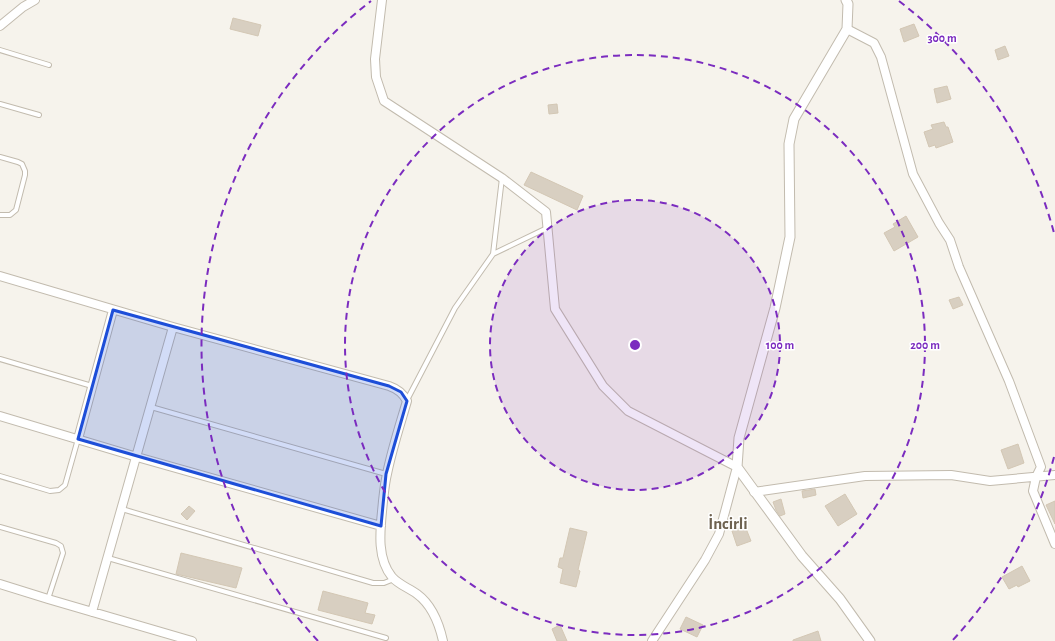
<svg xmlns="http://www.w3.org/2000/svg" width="1055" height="641" viewBox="0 0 1055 641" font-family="'Alegreya Sans',sans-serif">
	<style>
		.building { fill: #d8cfc1; stroke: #d3c7b4 }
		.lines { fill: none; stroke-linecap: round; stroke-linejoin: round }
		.service-casing { stroke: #c2bbae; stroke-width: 6 }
		.minor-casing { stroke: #c2bbae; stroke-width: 10 }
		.tertiary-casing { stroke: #c2bbae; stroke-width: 11 }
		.service { stroke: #fff; stroke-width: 4 }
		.minor { stroke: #fff; stroke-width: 8 }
		.tertiary { stroke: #fff; stroke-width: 9 }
		.marked { fill: #1d4ed8; fill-opacity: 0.2; stroke: #1d4ed8; stroke-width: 3; stroke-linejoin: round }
		.ring { fill: none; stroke: #7b2cbf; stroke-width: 2; stroke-dasharray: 7 5 }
		.labels { text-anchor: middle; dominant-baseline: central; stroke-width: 3; stroke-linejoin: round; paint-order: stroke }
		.neighbourhood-label { font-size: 17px; font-weight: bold; fill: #6e6250; stroke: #fff }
		.centre { fill: #7b2cbf; stroke: #fff; stroke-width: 2 }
		.ring-label { font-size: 12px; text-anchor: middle; font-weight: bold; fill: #7b2cbf; stroke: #fff; stroke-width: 3; stroke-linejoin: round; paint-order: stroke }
	</style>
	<rect width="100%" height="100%" fill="#f6f3ec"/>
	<path class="building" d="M233,18L261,25L258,36L230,29Z
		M914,24L919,36L904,42L900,29Z
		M1005,46L1009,56L998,60L995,50Z
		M947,86L951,99L937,103L934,89Z
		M557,104L558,113L549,114L548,105Z
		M944,122L946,127H948L953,142L936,148L935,145L929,147L924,132L933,129L931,125Z
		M531,172L583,196L577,210L524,185Z
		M906,216L918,237L894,251L884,233L895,227L893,224Z
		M959,297L963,305L953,309L949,300Z
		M1018,444L1024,463L1008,469L1001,450Z
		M815,489L816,495L803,498L802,491Z
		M845,494L857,514L838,526L825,506Z
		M781,499L785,514L780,516L776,510L773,502Z
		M1055,501V524L1046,505Z
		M189,506L195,511L187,520L181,514Z
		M745,526L751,541L737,546L732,531Z
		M570,528L587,532L578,570L580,571L576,587L560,583L563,569L558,567L560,558H563Z
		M181,553L242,568L236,588L176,574Z
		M1022,566L1030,581L1018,587L1017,585L1009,589L1002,577Z
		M323,591L368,603L365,613L375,615L372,624L318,610Z
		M686,617L703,625L697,637L680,629Z
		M560,625L567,641H557L552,629Z
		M818,631L821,641H793V640Z"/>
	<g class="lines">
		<g class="service-casing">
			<path id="service" d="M0,50L49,65
				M0,104L39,115
				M0,157L18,162L22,164L25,171V175L16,210L10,215H0
				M502,178L493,254L547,228
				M0,359L92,386
				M407,400L455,308L493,254
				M151,407L386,474
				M0,476L50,491L59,490L65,485L78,439
				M122,509L373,583H384L394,579
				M0,527L56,543L61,546L63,553L48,599
				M108,558L386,638"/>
		</g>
		<g class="minor-casing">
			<path id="minor" d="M382,0L375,59L376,77L384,101L502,178L546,212L555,309L603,386L628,411L737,467L719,534L705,560L652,641
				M0,26L23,7L35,0
				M847,29L874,43L881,57L913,174L939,223L950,240L959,267L1009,381L1041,467L1036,477L1033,491L1055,544
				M0,276L173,327L389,386C398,389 403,393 407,401C400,425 392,449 387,474C385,482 384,492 383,501C381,525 375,556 392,577C399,585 409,588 417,594C432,605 439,623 443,641
				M0,416L137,457L381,526
				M78,439L113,310
				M754,492L865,476L951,475L990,481L1055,475
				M0,584L48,599L192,641
				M92,612L173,327"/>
		</g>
		<g class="tertiary-casing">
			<path id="tertiary" d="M846,0L848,4L847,29L794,119L789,144L790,237L775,308L739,438L737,467L802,556L840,599L870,641"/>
		</g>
		<use href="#service" class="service"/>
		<use href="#minor" class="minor"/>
		<use href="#tertiary" class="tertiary"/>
	</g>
	<path class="marked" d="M113,310L389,386L401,392L407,401L386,474L381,526L78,439Z"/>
	<circle cx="635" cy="345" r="145" fill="#7b2cbf" fill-opacity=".12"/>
	<g class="ring">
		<circle cx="635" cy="345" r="145"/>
		<circle cx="635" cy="345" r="290"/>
		<path d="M1054 457A434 434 0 0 1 952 641M318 641A434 434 0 0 1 371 1M899 1A434 434 0 0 1 1054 233"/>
	</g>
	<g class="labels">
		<g class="neighbourhood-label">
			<text x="728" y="523">İncirli</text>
		</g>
	</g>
	<circle cx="635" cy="345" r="6" class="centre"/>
	<g class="ring-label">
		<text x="942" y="42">300 m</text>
		<text x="780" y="349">100 m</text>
		<text x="925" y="349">200 m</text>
	</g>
</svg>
